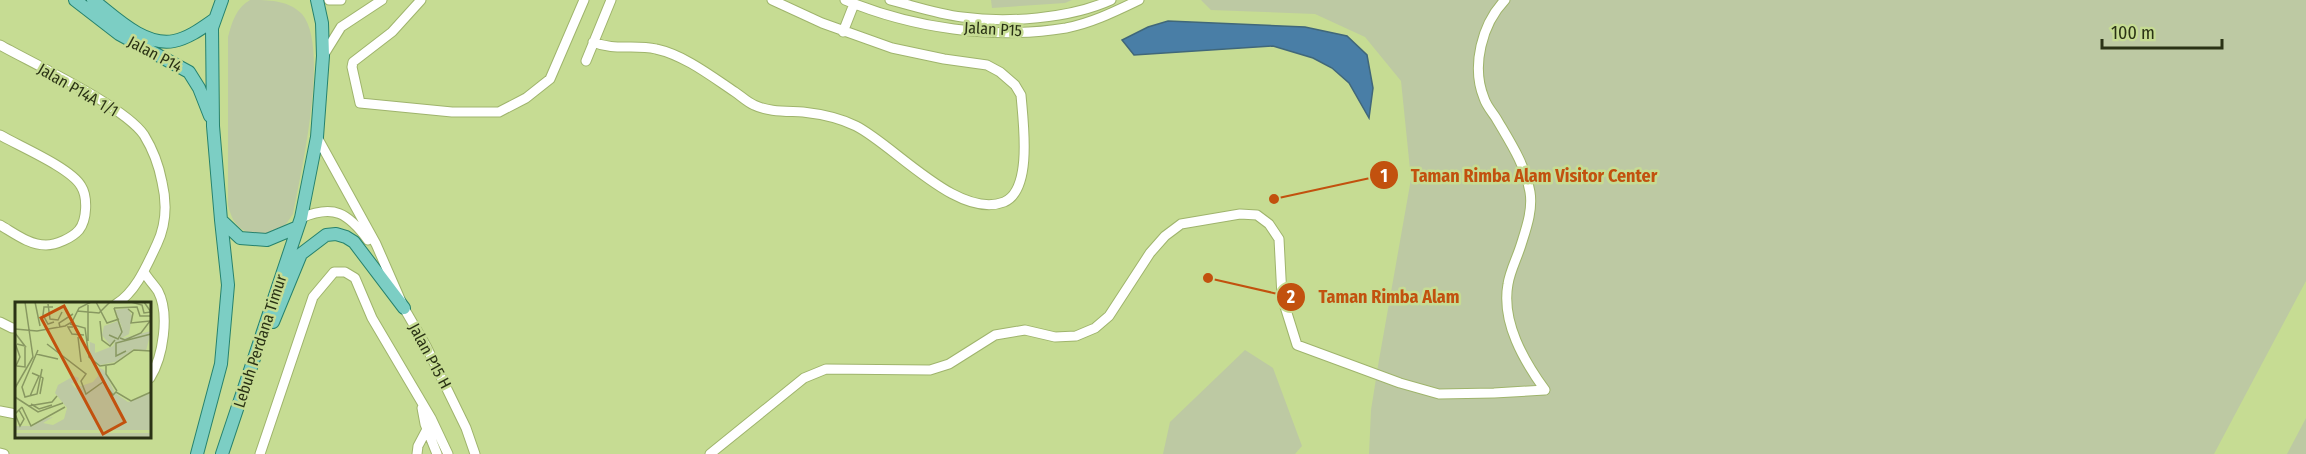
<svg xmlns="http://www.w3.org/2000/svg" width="2306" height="454" viewBox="0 0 2306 454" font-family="'Fira Sans Condensed',sans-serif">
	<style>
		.green { fill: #bdc9a3 }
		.water { fill: #497ea6; stroke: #40677a; stroke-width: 1.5 }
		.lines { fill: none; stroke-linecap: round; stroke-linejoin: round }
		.minor-casing { stroke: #9fb46c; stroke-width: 11 }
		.major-casing { stroke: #26826d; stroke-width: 14 }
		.minor { stroke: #fff; stroke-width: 9 }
		.major { stroke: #7ccec4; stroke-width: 12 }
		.labels { text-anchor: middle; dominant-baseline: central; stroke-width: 5; stroke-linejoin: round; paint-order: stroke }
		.street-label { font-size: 16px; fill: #2a3215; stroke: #c6dc93 }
		.inset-road { fill: none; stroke: #889861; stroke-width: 1.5 }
		.view { fill: #c2510e; fill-opacity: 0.15; stroke: #c2510e; stroke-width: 3 }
		.inset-edge { fill: none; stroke: #2a3215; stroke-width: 3 }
		.leader { fill: none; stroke: #c2510e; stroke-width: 2 }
		.callout-dot { fill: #c2510e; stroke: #c6dc93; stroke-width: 2 }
		.mark-label { font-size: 18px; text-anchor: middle; font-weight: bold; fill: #fff }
		.callout-label { font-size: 18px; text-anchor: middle; font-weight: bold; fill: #c2510e; stroke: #c6dc93; stroke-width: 5; stroke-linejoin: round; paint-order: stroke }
	</style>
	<rect width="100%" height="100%" fill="#c6dc93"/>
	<path class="green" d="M250,0C269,0 288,0 302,14C330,47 301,172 293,214L284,227L270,236C245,234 234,230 228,205V37C232,22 236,8 250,0Z
		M991,0H1072L1065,3L992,8Z
		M1201,0H2306V281L2214,454H1369L1371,410L1379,360L1411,179L1401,81L1365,37L1315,14L1211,10Z
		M1245,350L1273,368L1302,446L1295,454H1163L1170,422Z
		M2306,418V454H2287Z"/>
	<path class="water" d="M1168,21L1305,27L1347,36L1367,55L1373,88L1369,118L1349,83L1332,68L1313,58L1273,46L1134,55L1122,40L1148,27Z"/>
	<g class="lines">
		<g class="minor-casing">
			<path id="minor" d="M329,0H341
				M421,0L392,32L353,62L352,67L360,103L452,112H499L526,98L550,79L584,0
				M845,0C912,28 994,40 1066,28C1092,23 1116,11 1139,0
				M890,0C914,6 938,14 962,17C1007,23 1069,19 1111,0
				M1505,0C1482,24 1471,66 1484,98C1486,105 1492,112 1496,118C1510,142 1525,164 1530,192C1533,210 1526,229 1521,245C1517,258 1510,271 1508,284C1501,322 1524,361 1545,390
				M843,32L854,4
				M593,42C614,51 635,44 656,49C684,55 711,76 735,92C741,96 747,102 754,105C768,112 787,111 803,112C821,114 840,118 856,126C894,145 958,220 1004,202C1033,190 1023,121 1021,95L1015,85L1000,72L987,65L944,59L892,48L822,23L772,0
				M0,45C34,64 124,106 144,135C152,148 159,166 162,182C167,203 166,225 157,244C147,265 136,292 116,304
				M323,56L341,27L382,0
				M586,61L611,0
				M0,135C19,146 71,168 81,186C88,197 87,220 79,230C72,238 56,245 46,245C29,245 14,233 0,225
				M317,137L376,244L404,308L426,346L466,428L475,454
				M301,218C334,204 348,213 368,240
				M144,272C148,279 154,285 158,291C170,314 163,357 150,378
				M0,322L12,328H16
				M422,408L425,424L437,454
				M0,411L16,414
				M0,453L4,454
				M260,454L313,297L334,272H345L355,278L372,318L431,418L448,454
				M417,454L418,446L427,429
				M710,454L804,378L826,369L930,370L949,364L995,335L1025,330L1055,337L1076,336L1095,328L1109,316L1150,253L1165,236L1181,224L1240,214L1257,215L1269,224L1279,239L1282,297L1297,345L1400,383L1439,394L1494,393L1545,390"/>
		</g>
		<g class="major-casing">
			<path id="major" d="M75,0L119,34L189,72L199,88L210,116
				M93,0C114,16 144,47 174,41C189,38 202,28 215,19
				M222,0L212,28L213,126L221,220L240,238L267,240L298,227
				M273,322L301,254L326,235L336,234L346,237L354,242L404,308
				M197,454L221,364L228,285L221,220
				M222,454L301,218L317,137L323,56L322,23L317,0"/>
		</g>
		<use href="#minor" class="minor"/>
		<use href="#major" class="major"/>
	</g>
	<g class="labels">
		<g class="street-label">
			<text transform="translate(993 29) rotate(3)">Jalan P15</text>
			<text transform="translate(155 54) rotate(28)">Jalan P14</text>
			<text transform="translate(78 90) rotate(30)">Jalan P14A 1/1</text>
			<text transform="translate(260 341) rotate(-72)">Lebuh Perdana Timur</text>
			<text transform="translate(430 356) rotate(62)">Jalan P15 H</text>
		</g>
	</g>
	<g transform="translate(15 302)">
		<rect width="136" height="136" fill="#c6dc93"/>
		<path d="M113,6L117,14L114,32L95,43L87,33L89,24L103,19L108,28L100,8ZM136,29L131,49L119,47L100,60L85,63L75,54V40L80,42V51L98,44L101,38ZM81,64L89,68L100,91L113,100L136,91V128H0V124H18L27,117L38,115L28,121L38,123L49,117L52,106L40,91L43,83L59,74L64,76L61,82L56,81L60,86L78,80L83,74ZM0,131H136V136H4Z" fill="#bdc9a3"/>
		<path class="inset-road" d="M20,0L25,24M81,0L92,21L104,17M116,0L127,3L129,11L136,10L129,0M33,2L35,17L43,18L47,10M73,3V39M38,5H29L28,13L33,22L39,20M99,6L122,5L125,14H136M113,7L118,11L116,21L135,19M62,9L84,11L95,0M85,19L87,38L95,44L100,38M55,22L70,26L74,55L85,64L99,62L119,48L136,49M45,25L44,21L58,12M58,25H53L57,32L69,33M0,27L22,29L50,24L57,20L64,6L76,0M0,31L10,44L2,42M94,33L103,37L107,30L99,6M63,35L66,60M105,36L110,38L126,31L135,19M0,41L5,55L0,66M32,42L71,72L66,79L71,92L88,80L98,93L101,90L116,99L136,90M23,48L7,85L10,95L22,92L27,67M111,49L101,54V41L136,32M21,52L43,57M2,64L10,65V44M91,64V72L102,89M0,86L18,55L10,0M25,92L28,76L25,74M15,94L24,74L17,71M0,95L23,110L48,101M16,102L24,107L37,103M13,104L37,100L42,94M7,105L16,124L50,105M4,108L9,117L5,124L0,112L7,105"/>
		<path class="view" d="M49,4L110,120L88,132L26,16Z"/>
		<rect width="136" height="136" class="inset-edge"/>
	</g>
	<path class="leader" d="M1274 199L1384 175M1208 278L1291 297"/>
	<g class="callout-dot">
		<circle cx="1274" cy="199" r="6"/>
		<circle cx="1208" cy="278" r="6"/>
		<circle cx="1384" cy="175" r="15"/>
		<circle cx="1291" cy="297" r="15"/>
	</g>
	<g class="mark-label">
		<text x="1384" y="182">1</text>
		<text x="1291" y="303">2</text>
	</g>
	<g class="callout-label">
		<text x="1534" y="182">Taman Rimba Alam Visitor Center</text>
		<text x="1389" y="303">Taman Rimba Alam</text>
	</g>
	<path d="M2102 39v9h120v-9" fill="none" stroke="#2a3215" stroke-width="3"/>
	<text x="2111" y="39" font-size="18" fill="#2a3215" stroke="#c6dc93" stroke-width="4.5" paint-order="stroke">100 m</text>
</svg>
